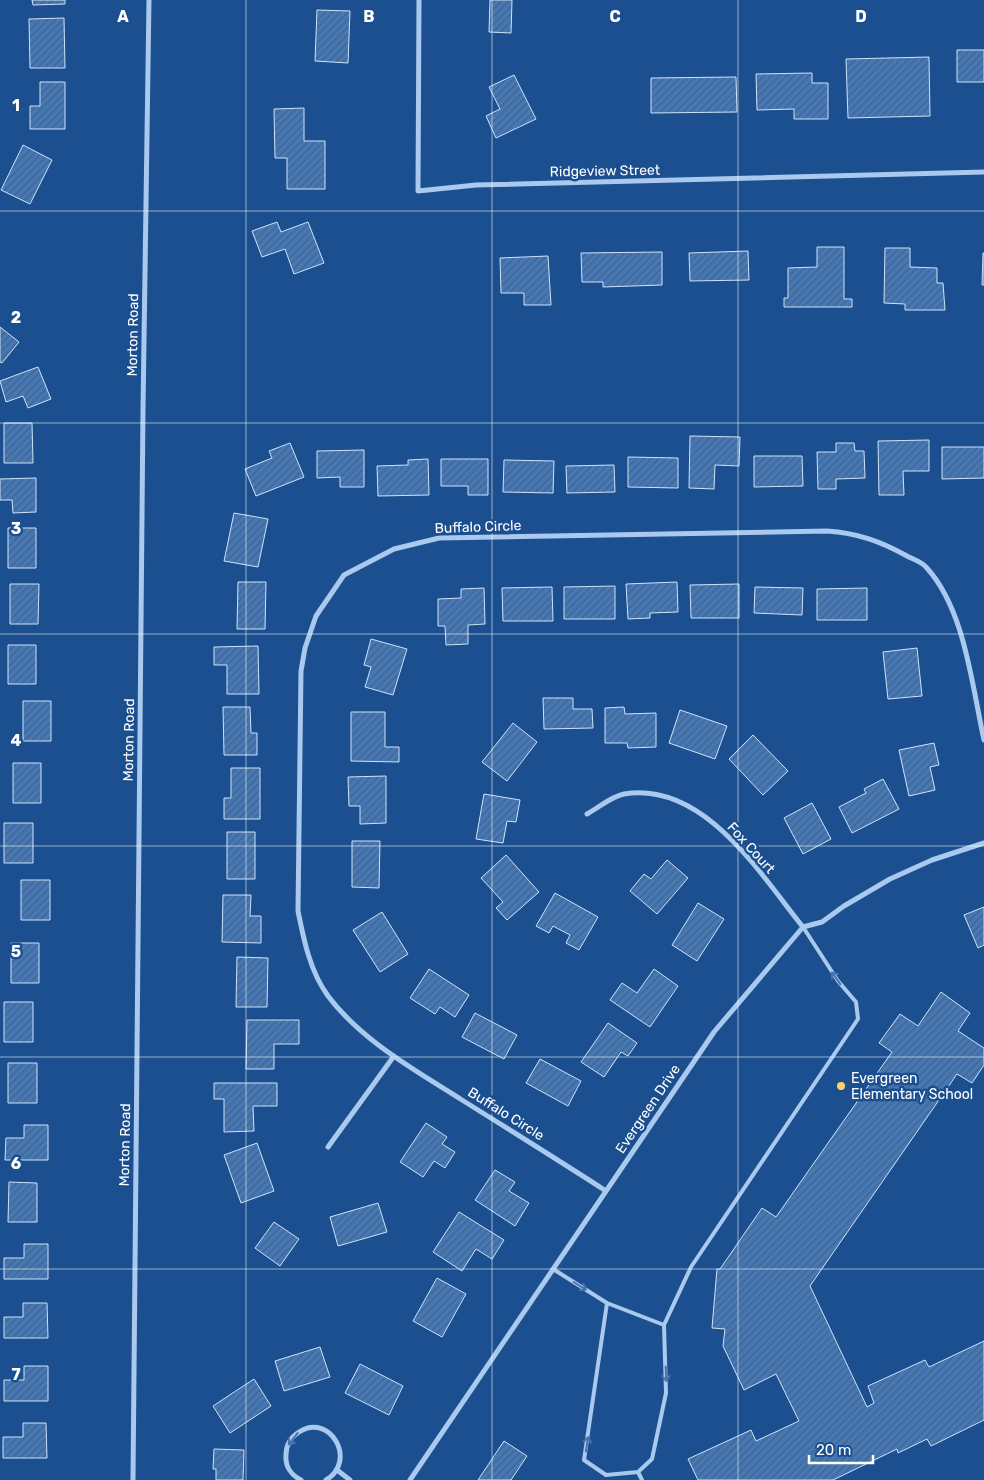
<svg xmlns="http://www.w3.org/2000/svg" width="984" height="1480" viewBox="0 0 984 1480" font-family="Rubik,sans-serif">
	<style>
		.building { fill: url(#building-hatch); stroke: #cfe3fa }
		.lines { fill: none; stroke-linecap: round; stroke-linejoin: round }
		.lane { stroke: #a9c9ee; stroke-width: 4 }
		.street { stroke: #a9c9ee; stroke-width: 5 }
		.oneway { stroke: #4674ac }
		.grid { fill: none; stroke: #fff; stroke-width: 1; stroke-opacity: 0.55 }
		.poi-dot { fill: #ffd166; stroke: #1b4f8f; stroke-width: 2 }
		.labels { text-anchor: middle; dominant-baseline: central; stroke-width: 5; stroke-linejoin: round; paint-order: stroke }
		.street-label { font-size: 14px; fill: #fff; stroke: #1b4f8f }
		.poi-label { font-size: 14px; fill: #fff; stroke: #1b4f8f; text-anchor: start }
		.grid-label { font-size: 16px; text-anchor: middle; font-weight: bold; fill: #fff; stroke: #1b4f8f; stroke-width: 5; stroke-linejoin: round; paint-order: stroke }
	</style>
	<defs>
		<pattern id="building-hatch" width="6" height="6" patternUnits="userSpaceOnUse" patternTransform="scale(1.25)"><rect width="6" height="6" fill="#4478b7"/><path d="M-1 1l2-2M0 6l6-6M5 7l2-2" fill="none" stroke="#486282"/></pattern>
	</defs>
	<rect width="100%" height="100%" fill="#1b4f8f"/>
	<path class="building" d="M32,0H65V4L33,5Z
		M490,0H512L511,33L489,32Z
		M317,10L350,11L348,63L315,61Z
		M64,18L65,68H30L29,19Z
		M957,50H984V82H957Z
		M929,57L930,116L848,118L846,59Z
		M812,73V83H828V119H794V109L757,110L756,74Z
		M514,75L536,119L496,138L486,116L500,109L489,87Z
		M736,77L737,112L651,113V78Z
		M40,82H65V129H30V106H40Z
		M304,108V141H325V189H287V158H275L274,109Z
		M23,145L52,160L30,204L1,190Z
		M277,222L281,232L308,222L324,263L294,274L285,249L262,257L252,231Z
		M817,247H844V299H852V307H784V298H788V268L817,267Z
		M885,248H910V267L937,268V283H943L945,310H905V304L884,303Z
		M748,251L749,280L690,281L689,253Z
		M662,252V285L603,287V282H582L581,253Z
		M983,253H984V285H982Z
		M548,256L551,305H524V293H501L500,258Z
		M0,327L19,342L2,363L0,362Z
		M38,367L51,399L28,408L23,396L6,402L0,381Z
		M4,423H32L33,463H4Z
		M690,436L740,437L739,466L715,465L714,489L689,488Z
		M929,440V471H903L904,495H879L878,441Z
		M290,443L304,477L256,496L245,469L272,458L269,451Z
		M836,443H854L855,451H864L865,478L836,479V489H818L817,452H836Z
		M942,447H984V478L942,479Z
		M364,450V487H340V477L317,478V451Z
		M754,456H802L803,486L754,487Z
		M628,457L678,458V488L628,487Z
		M428,459L429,495L378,496L377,466L408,465V460Z
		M441,459H488V495H468V486H441Z
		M504,460L554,461L553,493L503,492Z
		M614,465L615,492L567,493L566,466Z
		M36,478V512L13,513L12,500H0V479Z
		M234,513L268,519L258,567L224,561Z
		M8,528H36V568H8Z
		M238,582H266L265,629H237Z
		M677,582L678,612L650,613V618L628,619L626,584Z
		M10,584H39L38,624H10Z
		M739,584V618H691L690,585Z
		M615,586V619H564V587Z
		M552,587L553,621H503L502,588Z
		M755,587L803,588L802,615L754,613Z
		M484,588L485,624L468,625V644L446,645L445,626H438V599L461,598V589Z
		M867,588V620H817V589Z
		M371,639L407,649L393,695L365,687L371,667L364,665Z
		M8,645H36V684H8Z
		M258,646L259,694H227V665H214V647Z
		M917,648L922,696L888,699L883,652Z
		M543,698H573V709H592L593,728L544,729Z
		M23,701H51V741H23Z
		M223,707H250L251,733H257V755H224Z
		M624,707L625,714L656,713V747L628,748L627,743H605V708Z
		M680,710L727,726L715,759L669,743Z
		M351,712H385V747H399V762L351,761Z
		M513,723L537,742L507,781L482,762Z
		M753,735L788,771L763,795L729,759Z
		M934,743L939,765L930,767L935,790L909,796L899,750Z
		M13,763H41V803H13Z
		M231,768H260V819H224V798H231Z
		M386,776V823L360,824V806H349L348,777Z
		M883,779L899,809L852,833L839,807L866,793L864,789Z
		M484,794L520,800L516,822L507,821L503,843L476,839Z
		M812,803L831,839L803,854L784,818Z
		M4,823H33V863H4Z
		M227,832H255V879H227Z
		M352,841H380L379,888L352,887Z
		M506,855L539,892L507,920L496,908L503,902L481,878Z
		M667,860L688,878L657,914L630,891L644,874L651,879Z
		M21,880H50V920H21Z
		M555,893L598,917L579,950L566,943L570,935L553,926L549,933L536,926Z
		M223,895H251L250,916H261V943L222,942Z
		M698,903L724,919L697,961L672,945Z
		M984,907V945L978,948L964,915Z
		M382,912L408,954L380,972L353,930Z
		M11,943H39V983H11Z
		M237,957L268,958L267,1007H236Z
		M429,969L469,995L455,1017L440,1007L435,1014L410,998Z
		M654,969L678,986L650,1027L610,1000L622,983L637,993Z
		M941,992L970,1013L958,1031L984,1048V1065L972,1083L957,1074L810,1286L867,1407L874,1403L868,1386L925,1360L929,1367L984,1341V1420L931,1446L927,1439L898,1453L897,1449L833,1480H698L688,1459L751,1430L756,1441L799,1421L776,1374L744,1390L723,1346L725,1329L712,1328L717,1269H720L762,1208L776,1217L892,1052L879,1043L900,1014L918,1026Z
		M4,1002H33V1042H4Z
		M475,1013L517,1035L504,1059L462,1037Z
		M247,1020H299V1044H274V1069H246Z
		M608,1023L637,1043L628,1056L621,1052L604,1077L581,1062Z
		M540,1059L581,1081L568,1106L526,1083Z
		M8,1063H37V1103H8Z
		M214,1083H277V1106H253L254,1131L224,1132V1099H214Z
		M426,1123L447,1137L442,1144L455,1152L445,1168L434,1161L423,1177L400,1162Z
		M24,1125H48V1160H5L6,1138H24Z
		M257,1143L274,1191L241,1203L224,1155Z
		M495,1170L515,1182L509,1191L529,1203L515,1226L475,1200Z
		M9,1182L37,1183V1222H8Z
		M378,1203L387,1232L338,1246L330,1217Z
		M459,1212L504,1240L492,1259L476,1249L462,1271L433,1252Z
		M274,1222L299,1239L280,1266L255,1248Z
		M24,1244H48V1279H4V1258H24Z
		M437,1278L466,1294L442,1337L413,1321Z
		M23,1303H47L48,1338H4V1317H23Z
		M320,1347L330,1377L284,1391L275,1361Z
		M360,1364L403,1386L389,1415L345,1393Z
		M24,1366H48V1401H4V1380H24Z
		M254,1379L271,1406L230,1433L213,1406Z
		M23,1423H46L47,1458H3V1437H23Z
		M504,1441L527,1456L511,1480H478Z
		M214,1449L244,1450L243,1480H216V1469H213Z"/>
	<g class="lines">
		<path class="lane" d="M553,1269L607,1303L664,1325
			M607,1303L584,1460L606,1475L638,1472L652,1459L666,1393L664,1325L691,1267L858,1019L856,1002L838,981L803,927
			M638,1472L642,1480"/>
		<path class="street" d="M419,0L418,191L476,185L984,172
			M587,814C598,808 612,796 624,794C704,781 760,874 803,927
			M328,1147L394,1056
			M606,1191C558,1160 510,1130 462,1100C415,1070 362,1041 328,996C310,971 304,941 298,911L301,671L305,648L316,616L344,575L394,549L439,538L827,531C857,533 880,541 907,556C913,559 922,562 926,567C965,609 972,686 984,740
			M337,1470L350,1480
			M133,1480L143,409L149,0
			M301,1480C291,1475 285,1466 286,1455C286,1445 291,1437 299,1432C330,1412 358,1461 326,1480
			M410,1480L714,1032L803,927L822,922L844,906L890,879L932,860L984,843"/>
	</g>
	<defs><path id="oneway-shaft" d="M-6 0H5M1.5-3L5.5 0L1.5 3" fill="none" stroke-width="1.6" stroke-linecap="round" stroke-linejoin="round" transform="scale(1.25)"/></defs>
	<g class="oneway">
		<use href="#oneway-shaft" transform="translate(836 978) rotate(-125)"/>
		<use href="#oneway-shaft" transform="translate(580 1286) rotate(32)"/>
		<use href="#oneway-shaft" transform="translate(666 1374) rotate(88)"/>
		<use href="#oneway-shaft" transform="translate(293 1439) rotate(128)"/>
		<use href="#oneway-shaft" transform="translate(587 1444) rotate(-82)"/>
	</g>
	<path class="grid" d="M246,0V1480M492,0V1480M738,0V1480M0,211H984M0,423H984M0,634H984M0,846H984M0,1057H984M0,1269H984"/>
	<circle class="poi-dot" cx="841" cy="1086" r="5"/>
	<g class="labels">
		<g class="street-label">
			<text transform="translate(605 171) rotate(-1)">Ridgeview Street</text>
			<text transform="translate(133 335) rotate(-89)">Morton Road</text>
			<text transform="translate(478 527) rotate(-2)">Buffalo Circle</text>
			<text transform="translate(129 740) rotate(-89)">Morton Road</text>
			<text transform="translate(751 848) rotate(48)">Fox Court</text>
			<text transform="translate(648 1109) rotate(-56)">Evergreen Drive</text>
			<text transform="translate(506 1114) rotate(32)">Buffalo Circle</text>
			<text transform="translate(125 1145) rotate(-89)">Morton Road</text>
		</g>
		<g class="poi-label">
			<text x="851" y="1078">Evergreen<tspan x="851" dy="16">Elementary School</tspan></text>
		</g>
	</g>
	<g class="grid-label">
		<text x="123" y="22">A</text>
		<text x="369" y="22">B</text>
		<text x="615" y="22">C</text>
		<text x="861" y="22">D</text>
		<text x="16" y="111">1</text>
		<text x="16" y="323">2</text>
		<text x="16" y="534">3</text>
		<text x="16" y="746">4</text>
		<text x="16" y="957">5</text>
		<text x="16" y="1169">6</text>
		<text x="16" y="1380">7</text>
	</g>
	<path d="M809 1455v8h64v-8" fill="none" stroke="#ffffff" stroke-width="2.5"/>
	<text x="816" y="1455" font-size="15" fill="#ffffff" stroke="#1b4f8f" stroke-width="4" paint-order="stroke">20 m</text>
</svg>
